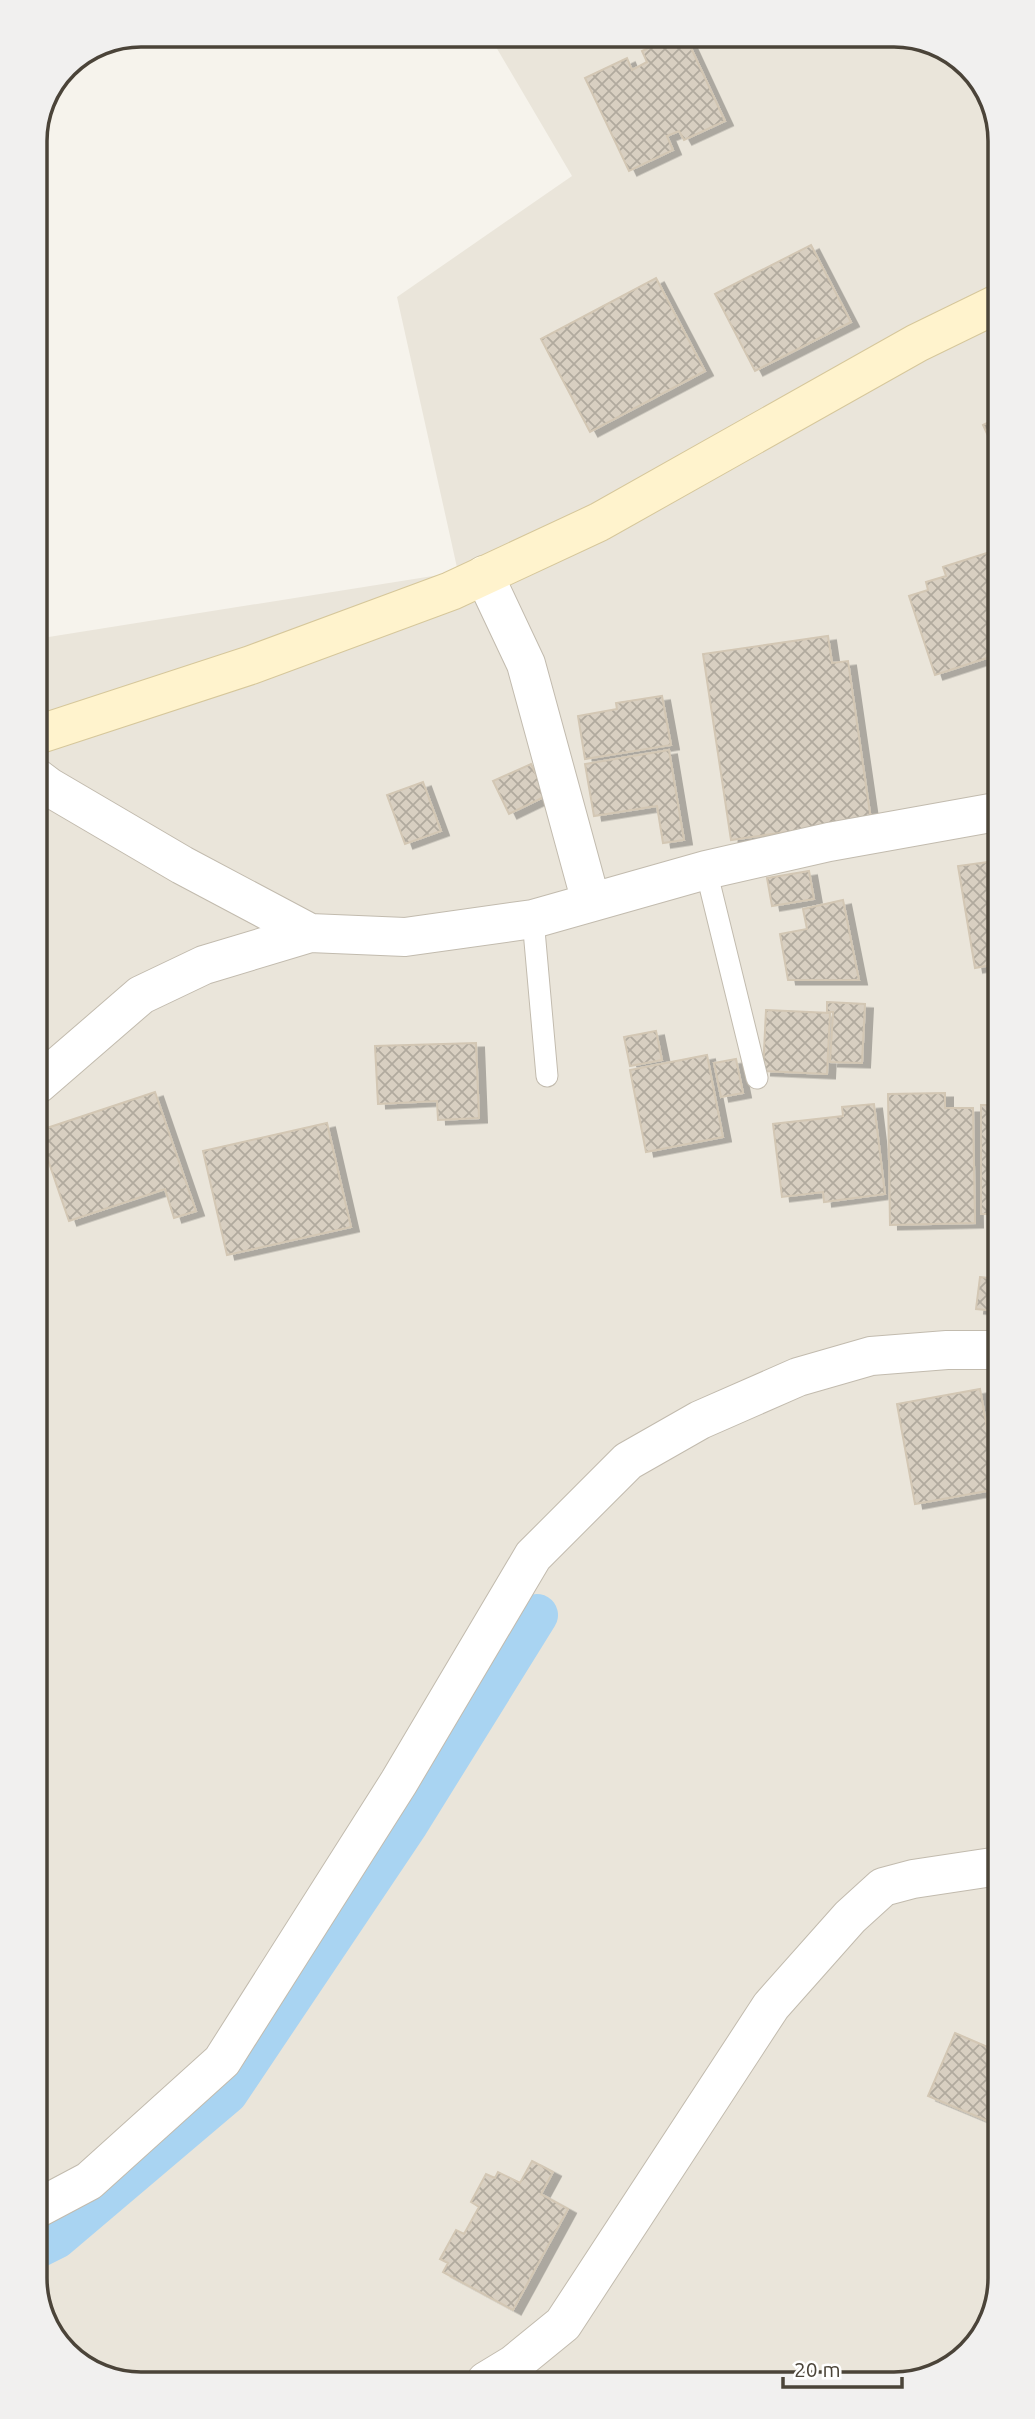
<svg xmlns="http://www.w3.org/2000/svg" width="1035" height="2419" viewBox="0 0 1035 2419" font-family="Ubuntu,sans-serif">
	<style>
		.residential { fill: #eae5da }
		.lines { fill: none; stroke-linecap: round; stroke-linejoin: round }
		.canal { stroke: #a9d4f2; stroke-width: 42 }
		.building { fill: url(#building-cross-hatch); stroke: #d3c7b4; stroke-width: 2; filter: url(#shadow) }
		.service-casing { stroke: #c2bbae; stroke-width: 23 }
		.minor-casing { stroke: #c2bbae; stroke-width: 40 }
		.secondary-casing { stroke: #d6c79b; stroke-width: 40 }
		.service { stroke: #fff; stroke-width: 21 }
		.minor { stroke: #fff; stroke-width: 38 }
		.secondary { stroke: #fff3cd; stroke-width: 38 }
		.rim { fill: none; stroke: #4b4439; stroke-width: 3.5 }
	</style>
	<defs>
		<pattern id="building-cross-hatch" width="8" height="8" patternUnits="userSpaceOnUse" patternTransform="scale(1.75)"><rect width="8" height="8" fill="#d8cfc1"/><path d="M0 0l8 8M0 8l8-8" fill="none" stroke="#b1aa9e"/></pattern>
		<filter id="shadow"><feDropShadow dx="8" dy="4.5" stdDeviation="0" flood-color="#0004"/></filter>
	</defs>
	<rect width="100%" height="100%" fill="#f6f3ec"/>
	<path class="residential" d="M489,35H901L959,57L994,108L1000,2278L978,2342L927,2378L134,2384L76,2362L41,2311L36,639L458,572L397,297L572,176Z"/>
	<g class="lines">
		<path class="canal" d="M40,2246L56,2238L227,2093L408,1823L537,1615"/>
	</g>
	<path class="building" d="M676,35H685L725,121L684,140L679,131L667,136L673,150L629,171L585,78L627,58L632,70L647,62L642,51Z
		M811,245L851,322L755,371L715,294Z
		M656,278L705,371L590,432L541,339Z
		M995,419V451L983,425Z
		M990,552L996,570V655L935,675L909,596L928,590L926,582L946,576L943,567Z
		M828,636L832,663L848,661L871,820L731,840L703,654Z
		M662,696L671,745L585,759L578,716L617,709L616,703Z
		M669,750L684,840L663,843L657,806L594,816L585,764Z
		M531,764L546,796L509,814L493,781Z
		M423,782L441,831L405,844L387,795Z
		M996,861L997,964L975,968L958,866Z
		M809,871L814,899L772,906L767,878Z
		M843,900L859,980H788L780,934L807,929L803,909Z
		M827,1002L865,1004L862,1063L830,1062L833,1012H827Z
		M766,1010L830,1013L827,1074L763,1071Z
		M656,1031L662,1060L630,1066L624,1037Z
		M476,1043L479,1118L438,1120L437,1101L378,1104L375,1046Z
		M707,1055L723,1137L646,1152L630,1070Z
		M736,1059L743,1093L721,1097L714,1063Z
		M155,1092L196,1211L174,1218L165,1189L69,1221L38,1131Z
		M945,1093V1108H973L975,1223L890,1225L888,1094Z
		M874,1104L885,1194L824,1202L823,1192L782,1197L773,1124L843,1116L842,1107Z
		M981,1105H997V1214H981Z
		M327,1123L351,1227L227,1255L203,1151Z
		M980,1277L997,1279L998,1311L976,1309Z
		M980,1389L998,1489L915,1504L897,1404Z
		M955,2033L999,2052L1000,2126L928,2096Z
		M532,2161L553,2172L541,2194L568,2209L513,2310L443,2272L448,2263L440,2259L456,2230L464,2234L479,2207L471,2202L486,2174L495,2178L498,2172L520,2183Z"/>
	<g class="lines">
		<g class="service-casing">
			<path id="service" d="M706,870L757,1078
				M533,919L547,1076"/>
		</g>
		<g class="minor-casing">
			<path id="minor" d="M484,575L526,664L591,902
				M37,778L49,787L182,865L310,933L405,937L533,919L706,870L829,842L996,812
				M38,1084L141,995L204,965L310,933
				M40,2207L89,2181L222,2061L399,1782L533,1556L628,1461L700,1420L798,1377L871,1356L947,1350H998
				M486,2381L514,2364L563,2324L771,2006L850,1917L883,1887L913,1879L999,1866"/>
		</g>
		<g class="secondary-casing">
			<path id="secondary" d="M37,735L251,665L451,591L599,522L917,343L995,305"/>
		</g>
		<use href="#service" class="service"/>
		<use href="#minor" class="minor"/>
		<use href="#secondary" class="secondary"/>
	</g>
	<path d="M0 0H1035V2419H0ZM141 47H894A94 94 0 0 1 988 141V2278A94 94 0 0 1 894 2372H141A94 94 0 0 1 47 2278V141A94 94 0 0 1 141 47Z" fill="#f1f0ef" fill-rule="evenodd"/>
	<path class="rim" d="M141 47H894A94 94 0 0 1 988 141V2278A94 94 0 0 1 894 2372H141A94 94 0 0 1 47 2278V141A94 94 0 0 1 141 47Z"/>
	<path d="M783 2377v10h119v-10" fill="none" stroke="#4b4439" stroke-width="3.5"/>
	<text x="794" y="2377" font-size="21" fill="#4b4439" stroke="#ffffff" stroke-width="5" paint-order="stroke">20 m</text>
</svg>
